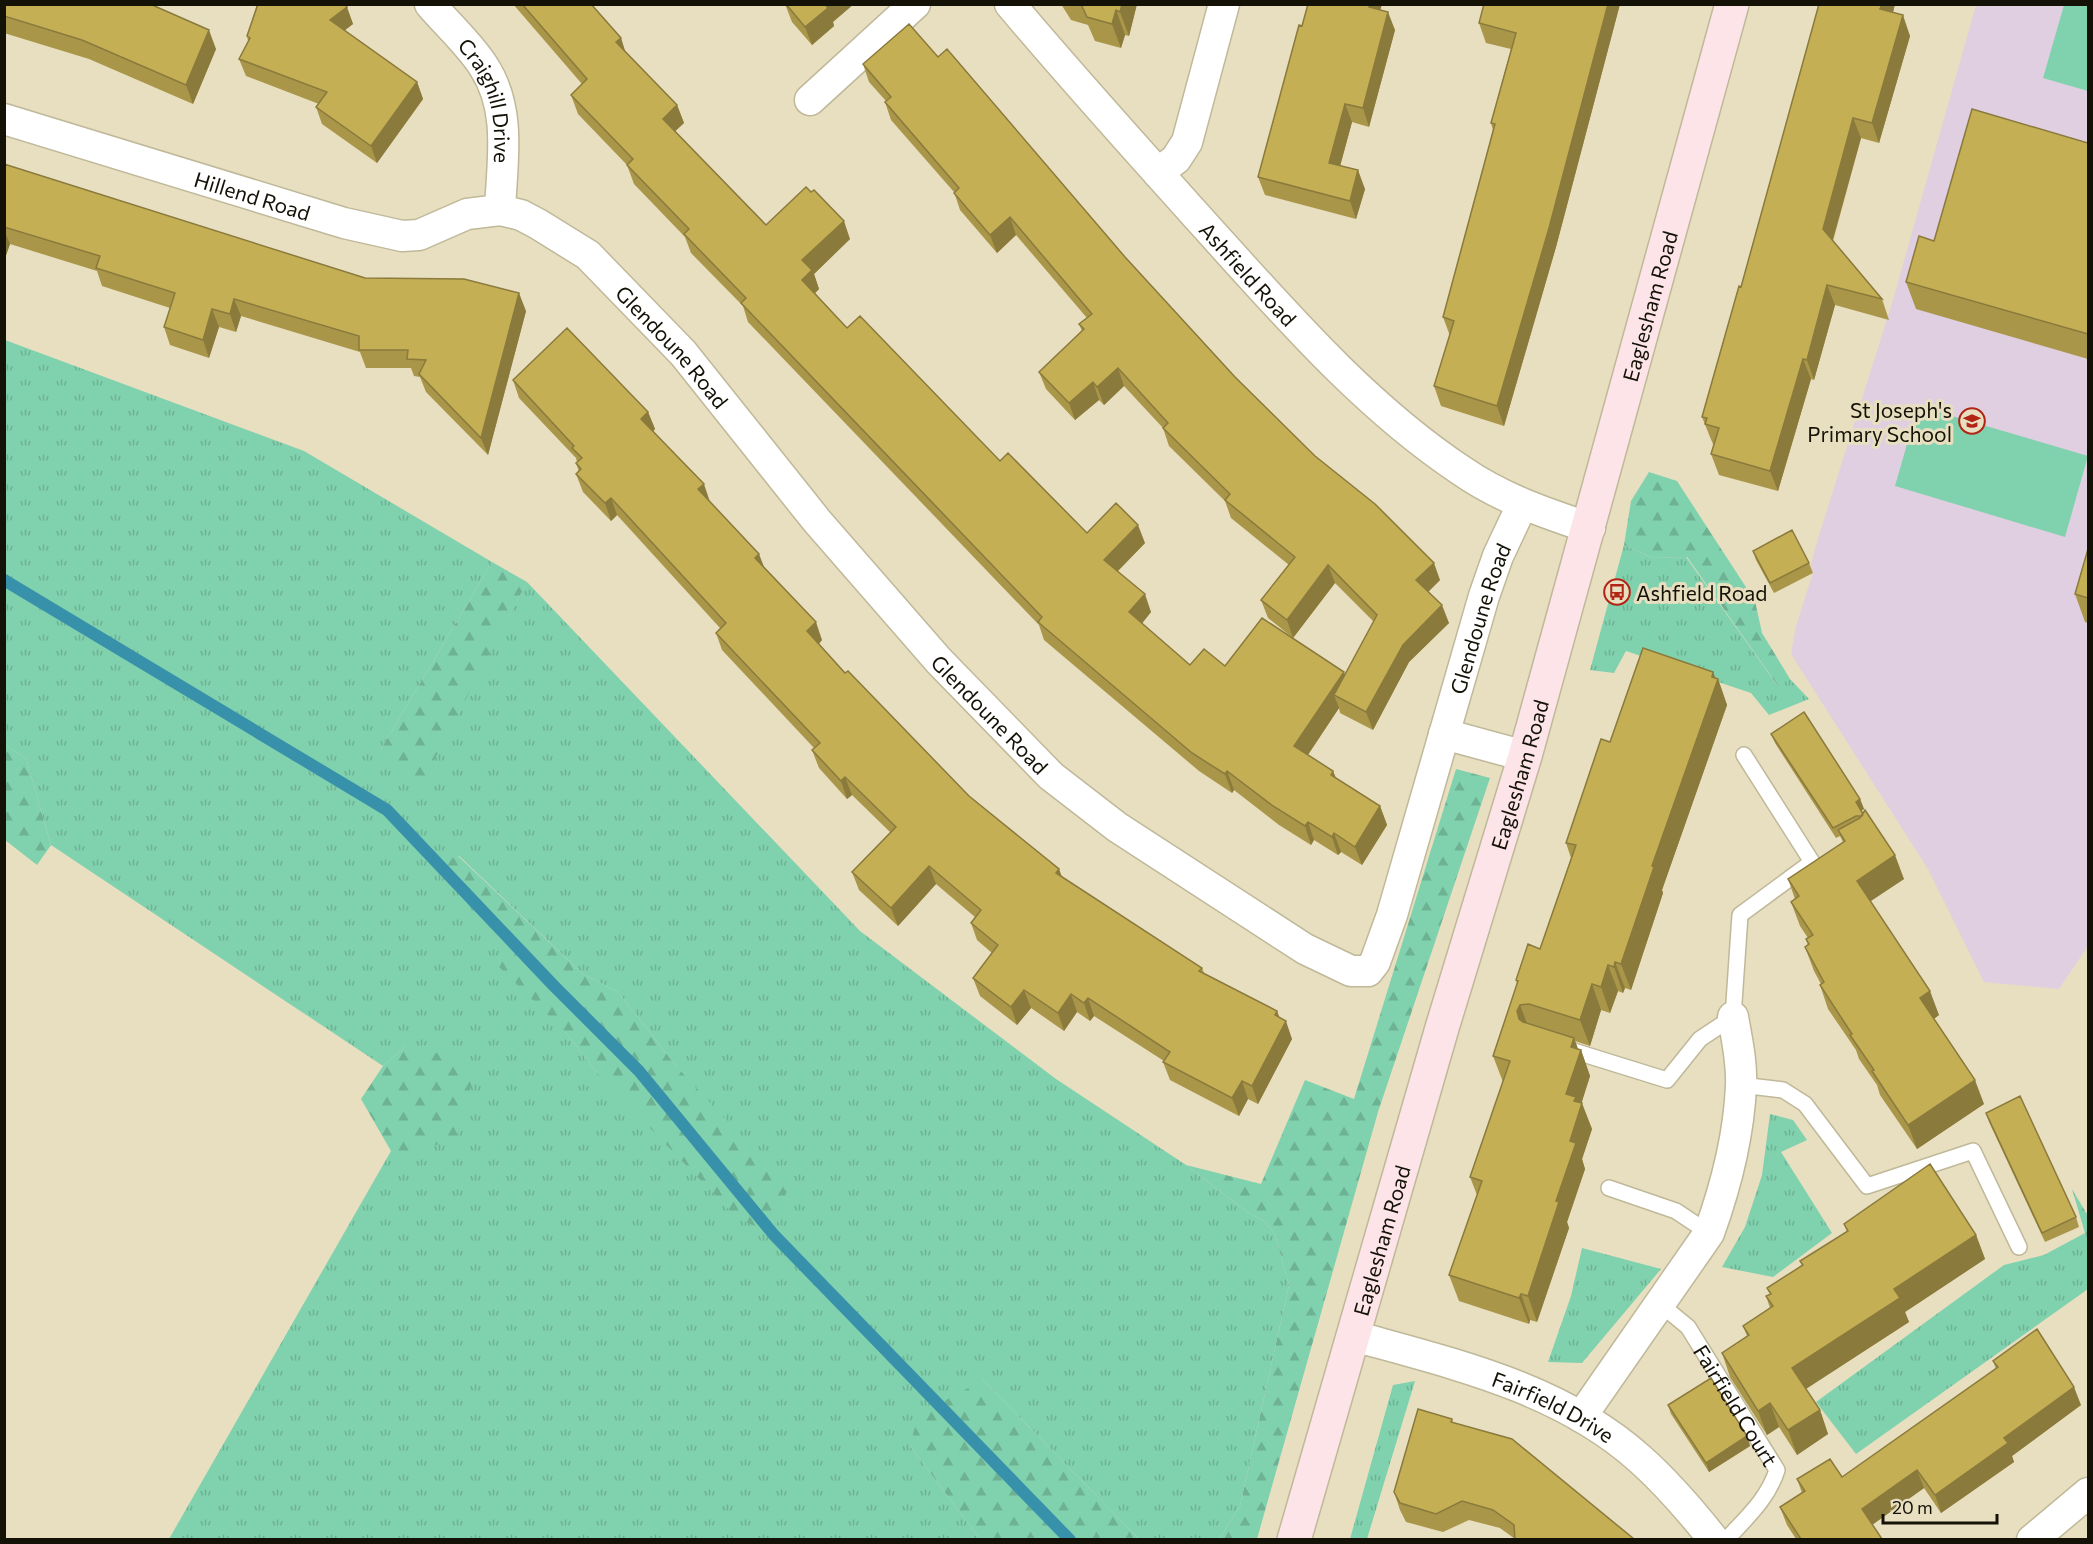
<svg xmlns="http://www.w3.org/2000/svg" width="2093" height="1544" viewBox="0 0 2093 1544" font-family="Commissioner,sans-serif">
	<style>
		.education { fill: #dfcfe1 }
		.grass { fill: url(#grass-tufts); fill-rule: evenodd }
		.forest { fill: url(#forest-firs) }
		.pitch { fill: #80d1ae }
		.lines { fill: none; stroke-linecap: round; stroke-linejoin: round }
		.stream { stroke: #3891aa; stroke-width: 12 }
		.service-casing { stroke: #bfb899; stroke-width: 18 }
		.minor-casing { stroke: #bfb899; stroke-width: 33 }
		.secondary-casing { stroke: #bfb899; stroke-width: 36 }
		.service { stroke: #fff; stroke-width: 15 }
		.minor { stroke: #fff; stroke-width: 30 }
		.secondary { stroke: #fce4e9; stroke-width: 33 }
		.wall { fill: #a99649 }
		.shaded-wall { fill: #8a7a3c }
		.building { fill: #c5af55; stroke: #8a7a3c; stroke-width: 1.5 }
		.labels { text-anchor: middle; dominant-baseline: central; stroke-width: 6; stroke-linejoin: round; paint-order: stroke }
		.street-label { font-size: 21px; fill: #141106; stroke: #e7dfc0 }
		.poi-label { font-size: 21px; fill: #141106; stroke: #e7dfc0; text-anchor: end }
	</style>
	<defs>
		<pattern id="grass-tufts" width="24" height="20" patternUnits="userSpaceOnUse" patternTransform="scale(1.5)"><rect width="24" height="20" fill="#80d1ae"/><path d="M3 7l-1-3M5 7V3M7 7l1-3M15 17l-1-3M17 17v-4M19 17l1-3" fill="none" stroke="#6eb294"/></pattern>
		<pattern id="forest-firs" width="22" height="20" patternUnits="userSpaceOnUse" patternTransform="scale(1.5)"><rect width="22" height="20" fill="#80d1ae"/><path d="M5 1l3.5 6h-7zM16 11l3.5 6h-7z" fill="#6eb294"/></pattern>
	</defs>
	<rect width="100%" height="100%" fill="#e7dfc0"/>
	<path class="education" d="M1976,5H2088V946L2059,989L1984,982L1928,869L1791,654L1796,626L1813,573L1810,568L1817,542L1893,300Z"/>
	<path class="grass" d="M5,340L304,451L492,562L381,749L420,784L527,582L860,931L1056,1079L1186,1165L1247,1212L1264,1221L1275,1234L1289,1285L1240,1506L1219,1539H1139L983,1380L910,1446L980,1539H169L391,1151H411L406,1046L383,1066L51,845L26,758L5,745ZM459,856L583,974L618,992L677,1067L599,1075L566,1033L505,935L438,864Z
		M1624,545L1653,558L1686,557L1777,685L1790,679L1809,699L1769,715L1751,693L1626,651L1614,673L1590,670Z
		M1770,1114L1793,1120L1807,1140L1781,1152L1832,1233L1773,1277L1722,1267L1745,1227L1762,1175Z
		M2085,1233L2088,1243V1289L1856,1454L1816,1402L2004,1265L2044,1255Z
		M1582,1248L1661,1269L1582,1363L1548,1362L1571,1296Z
		M1415,1381L1367,1539H1350L1393,1385Z"/>
	<path class="forest" d="M1649,472L1677,481L1755,601L1762,633L1790,679L1778,686L1687,557L1653,558L1624,545L1631,501Z
		M492,562L527,582L421,785L389,767L381,749Z
		M5,745L26,758L51,845L37,865L5,840Z
		M1456,769L1490,778L1378,1112L1257,1539H1219L1240,1506L1289,1285L1275,1234L1264,1221L1247,1212L1186,1165L1261,1184L1305,1080L1354,1099Z
		M458,856L583,974L618,992L677,1067L787,1186L774,1235L737,1218L599,1075L566,1033L495,963L505,935L437,863Z
		M406,1046L446,1055L475,1072L456,1140L411,1151H391L361,1099L383,1066Z
		M2072,1189L2088,1216V1243Z
		M983,1380L1139,1539H980L910,1446L918,1415Z"/>
	<path class="pitch" d="M2064,5H2088V91L2043,78Z
		M1918,406L2088,456L2065,537L1895,486Z"/>
	<g class="lines">
		<path class="stream" d="M4,580L387,810L554,986L639,1071L774,1235L1070,1540"/>
		<g class="service-casing">
			<g id="service">
				<path d="M1564,1048L1667,1080L1700,1039L1733,1017L1740,915L1812,862L1744,755"/>
				<path d="M1741,1085L1783,1090L1805,1104L1867,1186L1973,1151L2019,1247"/>
				<path d="M1609,1188L1676,1211L1709,1233"/>
				<path id="s1" d="M1660,1304L1688,1327L1777,1470C1768,1499 1746,1518 1726,1540"/>
			</g>
		</g>
		<g class="minor-casing">
			<g id="minor">
				<path id="s2" d="M430,4C447,24 471,46 484,67C512,110 502,162 500,210"/>
				<path id="s3" d="M1010,4C1078,85 1149,163 1220,242C1294,324 1370,410 1462,471C1501,498 1545,513 1590,528"/>
				<path d="M810,100L915,4"/>
				<path id="s4" d="M4,119L344,223L402,236L419,235L467,214L500,210L521,215L538,224L588,255L683,353L817,521L939,661L1051,776L1117,827L1305,949L1351,971H1368L1375,962L1392,915L1484,596L1498,556L1522,505"/>
				<path d="M1158,173L1176,159L1187,142L1224,4"/>
				<path d="M1444,734L1525,756"/>
				<path id="s5" d="M1354,1336C1454,1364 1561,1388 1640,1459C1667,1483 1691,1511 1714,1540"/>
				<path d="M1581,1417L1709,1233C1726,1186 1739,1135 1741,1085C1742,1062 1737,1040 1733,1017"/>
				<path d="M2032,1540L2088,1493"/>
			</g>
		</g>
		<g class="secondary-casing">
			<g id="secondary">
				<path id="s6" d="M1294,1540L1442,1028L1525,756L1732,4"/>
			</g>
		</g>
		<use href="#service" class="service"/>
		<use href="#minor" class="minor"/>
		<use href="#secondary" class="secondary"/>
	</g>
	<path class="wall" d="M4,4L216,49L193,104L89,59L4,33Z
		M257,4H345L353,24L345,30L417,82L423,99L377,163L322,124L316,107L319,104L246,76L239,59L248,41L247,36Z
		M513,4H591L621,38L625,52L677,105L684,123L675,131L766,225L850,239L814,274L819,289L815,293L847,328L1000,461L1087,533L1145,543L1118,571L1151,612L1142,623L1190,665L1225,666L1345,675L1374,622L1335,583L1293,638L1268,618L1261,600L1289,565L1231,518L1225,501L1169,446L1163,428L1124,386L1104,405L1099,400L1075,420L1046,389L1039,372L1082,331L1079,324L1087,318L1016,235L997,253L960,210L954,192L891,120L885,102L886,101L869,82L863,64L938,57L1125,257L1235,377L1440,580L1428,592L1449,623L1409,662L1373,730L1340,713L1339,708L1308,755L1333,771L1336,778L1380,806L1387,825L1362,865L1341,852L1338,855L1314,840L1311,845L1279,825L1234,790L1232,793L1199,771L1044,640L1039,625L748,322L743,306L691,253L685,237L634,184L627,165L578,114L571,95L582,84Z
		M785,4L833,22L834,26L812,45L792,22Z
		M1061,4H1137L1129,36L1125,35L1121,48L1095,41L1088,25L1071,20Z
		M1484,4H1620L1556,247L1504,426L1441,406L1434,386L1450,336L1443,317L1493,130L1491,123L1511,49L1486,43L1479,23Z
		M1819,4H1895L1893,13L1910,36L1879,143L1861,138L1833,241L1882,299L1889,320L1835,305L1814,380L1811,379L1778,491L1719,475L1711,454L1714,445L1713,444L1710,437L1702,417L1741,287Z
		M1380,10L1395,30L1369,127L1352,122L1340,166L1365,189L1356,219L1265,195L1258,177L1302,26Z
		M2088,143V359L1916,309L1906,282L1934,241Z
		M4,164L365,278L526,311L488,455L426,392L420,377L414,376L411,368H366L360,352L241,316L236,332L219,327L209,358L170,345L164,327L170,308L102,286L97,271L10,244L4,261Z
		M513,380L648,412L655,429L653,432L822,640L819,644L845,673L969,796L1059,869L1062,877L1202,968L1204,973L1277,1011L1279,1017L1292,1039L1258,1104L1248,1099L1239,1116L1170,1080L1163,1062L1164,1061L1094,1016L1090,1021L1077,1012L1064,1031L1031,1008L1017,1025L980,996L973,978L992,953L977,940L971,923L975,917L936,884L898,926L859,890L852,872L890,832L852,795L847,799L819,768L812,750L814,748L722,650L716,633L720,628L617,515L611,521L583,492L576,474L579,472L576,463L577,462L576,458L519,398Z
		M2088,549V623L2085,622L2075,594Z
		M1753,551L1809,563L1813,573L1774,593L1756,560Z
		M1713,672L1715,678L1718,679L1727,705L1662,890L1663,893L1631,990L1625,988L1623,993L1618,991L1610,1013L1601,1010L1590,1046L1575,1041L1578,1050H1581L1590,1076L1581,1103L1592,1129L1582,1159L1585,1169L1567,1222L1569,1228L1537,1322L1530,1320L1529,1324L1459,1301L1449,1275L1477,1195L1470,1177L1503,1082L1493,1056L1517,984L1516,980L1540,949L1571,858L1566,843L1610,742Z
		M1771,734L1860,799L1864,809L1861,811L1904,879L1870,901L1939,1015L1934,1019L1984,1104L1917,1149L1880,1095L1877,1085L1859,1059L1856,1050L1828,1009L1820,985L1821,984L1814,971L1805,947L1808,945L1806,939L1808,938L1800,926L1791,902L1795,899L1788,879L1843,842L1840,836L1836,838L1775,743Z
		M1986,1113L2076,1217L2079,1227L2045,1242L1989,1122Z
		M1844,1224L1976,1235L1985,1259L1905,1312L1909,1322L1806,1389L1820,1410L1828,1434L1797,1455L1779,1427L1767,1435L1730,1377L1722,1353L1747,1336L1743,1326L1770,1308L1766,1296L1770,1294L1767,1288L1802,1266L1800,1261L1847,1232Z
		M1993,1361L2081,1405L2012,1456L2014,1462L1941,1513L1924,1488L1872,1525L1882,1539H1796L1787,1525L1780,1507L1802,1493L1797,1479L1842,1477L1996,1369Z
		M1668,1405L1747,1436L1750,1446L1709,1472L1671,1414Z
		M1452,1419L1453,1423L1634,1539H1515L1500,1528L1469,1520L1443,1532L1406,1522L1400,1510L1394,1492Z"/>
	<path class="shaded-wall" d="M854,4L833,22L834,26L812,45L805,27L825,5Z
		M1122,4H1137L1129,36L1120,12Z
		M1370,4H1382L1376,26L1369,7Z
		M1608,4H1620L1556,247L1504,426L1497,406Z
		M1882,4H1895L1888,30L1880,9Z
		M347,7L353,24L336,37L330,20Z
		M1116,10L1125,35L1121,48L1112,24Z
		M1388,12L1395,30L1369,127L1363,108Z
		M1903,15L1910,36L1879,143L1872,123Z
		M209,30L216,49L193,104L186,85Z
		M621,38L627,57L616,42Z
		M417,82L423,99L377,163L371,146Z
		M1345,104L1352,122L1336,181L1329,163Z
		M677,105L684,123L669,137L663,119Z
		M1853,118L1861,138L1830,249L1823,229Z
		M1358,170L1365,189L1356,219L1350,201Z
		M1010,217L1016,235L997,253L990,235Z
		M844,221L850,239L814,274L819,289L809,299L802,280V260Z
		M4,230L10,244L4,261Z
		M1827,285L1835,305L1814,380L1807,360Z
		M519,293L526,311L488,455L481,438Z
		M234,299L241,316L236,332L230,314Z
		M212,309L219,327L209,358L203,340Z
		M1803,359L1811,379L1778,491L1770,471Z
		M1118,368L1124,386L1104,405L1097,387Z
		M1093,382L1099,400L1075,420L1069,403Z
		M648,412L655,429L647,437L641,419Z
		M704,484L710,502L698,489Z
		M611,498L617,515L611,521L605,503Z
		M1138,525L1145,543L1111,578L1104,560Z
		M759,554L766,572L755,558Z
		M1434,563L1440,580L1423,597L1416,580Z
		M1328,565L1335,583L1293,638L1287,620Z
		M1145,594L1151,612L1136,631L1129,612Z
		M1442,605L1449,623L1409,662L1373,730L1366,712L1403,645Z
		M816,622L822,640L814,649L807,631Z
		M1344,672L1351,690L1334,695L1339,708L1301,765L1294,746Z
		M1713,672L1717,682L1718,679L1727,705L1662,890L1663,893L1631,990L1621,964Z
		M1227,771L1234,790L1232,793L1225,774Z
		M1333,771L1340,789L1331,775Z
		M845,777L852,795L847,799L841,781Z
		M1860,799L1864,809L1859,812L1856,802Z
		M1380,806L1387,825L1362,865L1355,847Z
		M1308,822L1314,840L1311,845L1305,826Z
		M1334,833L1341,852L1338,855L1332,837Z
		M1895,855L1904,879L1865,905L1857,881Z
		M929,866L936,884L898,926L891,908Z
		M1059,869L1065,887L1056,873Z
		M1615,962L1625,988L1623,993L1614,967Z
		M1608,965L1618,991L1610,1013L1601,987Z
		M1592,984L1601,1010L1590,1046L1580,1020Z
		M1024,990L1031,1008L1017,1025L1011,1007Z
		M1930,991L1939,1015L1929,1022L1920,998Z
		M1071,994L1077,1012L1064,1031L1058,1013Z
		M1088,998L1094,1016L1090,1021L1084,1003Z
		M1520,1005L1530,1031L1519,1019L1517,1011Z
		M1277,1011L1283,1027L1286,1021L1292,1039L1258,1104L1252,1086Z
		M1574,1038L1580,1054L1581,1050L1590,1076L1580,1108L1582,1103L1592,1129L1582,1159L1585,1169L1567,1222L1569,1228L1537,1322L1528,1296L1556,1201L1571,1047Z
		M1975,1080L1984,1104L1917,1149L1908,1125Z
		M1242,1081L1248,1099L1239,1116L1232,1098Z
		M1976,1235L1985,1259L1905,1312L1909,1322L1801,1392L1792,1368L1894,1289Z
		M1521,1294L1530,1320L1529,1324L1519,1298Z
		M2074,1387L2081,1405L2012,1456L2014,1462L1941,1513L1935,1495L2004,1438Z
		M1770,1403L1779,1427L1767,1435L1758,1411Z
		M1820,1410L1828,1434L1797,1455L1788,1430Z
		M1747,1436L1750,1446L1709,1472L1706,1463Z
		M1917,1470L1924,1488L1869,1527L1862,1509Z"/>
	<path class="building" d="M4,4H150L209,30L186,85L82,40L4,16Z
		M258,4H345L347,7L330,20L417,82L371,146L316,107L327,92L239,59L250,38L247,36Z
		M522,4H591L621,38L616,42L677,105L663,119L766,225L806,187L811,192L814,190L844,221L802,260L812,270L802,280L847,328L860,316L1000,461L1008,453L1087,533L1116,503L1138,525L1104,560L1145,594L1129,612L1190,665L1204,649L1225,666L1262,618L1344,672L1294,746L1333,771L1331,775L1380,806L1355,847L1334,833L1332,837L1308,822L1305,826L1273,806L1227,771L1225,774L1192,753L1038,622L1042,617L741,303L746,298L684,234L689,229L627,165L633,159L571,95L587,79Z
		M786,4H825L828,8L805,27Z
		M1081,4H1122L1120,12L1116,10L1112,24L1087,17Z
		M1308,4H1370L1369,7L1388,12L1363,108L1345,104L1329,163L1358,170L1350,201L1258,177L1299,25L1302,26Z
		M1484,4H1608L1549,228L1497,406L1434,386L1454,321L1443,317L1495,124L1491,123L1516,33L1479,23Z
		M1819,4H1882L1880,9L1903,15L1872,123L1853,118L1823,229L1882,299L1827,285L1807,360L1803,359L1770,471L1711,454L1719,428L1705,424L1707,418L1702,417L1739,286L1741,287Z
		M909,24L938,57L947,49L1125,257L1235,377L1315,456L1375,504L1434,563L1416,580L1442,605L1403,645L1366,712L1334,695L1377,615L1328,565L1287,620L1261,600L1295,557L1225,500L1230,494L1163,428L1168,423L1118,368L1097,387L1093,382L1069,403L1039,372L1084,329L1079,324L1092,314L1010,217L990,235L954,193L959,188L885,102L891,97L863,64Z
		M1972,109L2088,143V334L1906,282L1919,236L1934,241Z
		M4,164L365,278L464,279L519,293L481,438L419,374L426,360L407,359L408,350H359V336L234,299L230,314L212,309L203,340L164,327L175,293L96,268L100,256L4,227Z
		M567,328L648,412L641,419L704,484L698,489L759,554L755,558L816,622L807,631L845,673L848,671L969,796L1059,869L1056,873L1202,968L1199,971L1277,1011L1275,1015L1286,1021L1252,1086L1242,1081L1232,1098L1163,1062L1170,1052L1088,998L1084,1003L1071,994L1058,1013L1024,990L1011,1007L973,978L998,945L971,923L981,910L929,866L891,908L852,872L896,827L845,777L841,781L812,750L820,743L716,633L726,623L611,498L605,503L576,474L581,469L576,463L582,458L572,448L574,446L513,380Z
		M1792,530L1809,563L1770,583L1753,551Z
		M2088,549V598L2075,594Z
		M1643,648L1713,672L1712,677L1718,679L1652,866L1654,867L1621,964L1615,962L1614,967L1608,965L1601,987L1592,984L1580,1020L1529,1004L1520,1005L1517,1011L1519,1019L1523,1022L1574,1038L1571,1047L1581,1050L1566,1094L1576,1097L1574,1101L1582,1103L1570,1141L1576,1143L1556,1201L1559,1202L1528,1296L1521,1294L1519,1298L1449,1275L1482,1181L1470,1177L1510,1061L1493,1056L1518,981L1516,980L1528,944L1540,949L1576,845L1566,843L1601,739L1610,742Z
		M1804,712L1860,799L1856,802L1863,814L1862,816H1856L1833,828L1771,734Z
		M1865,810L1895,855L1857,881L1930,991L1920,998L1975,1080L1908,1125L1872,1071L1874,1070L1850,1035L1852,1034L1820,985L1824,982L1805,947L1809,944L1806,939L1813,935L1791,902L1799,896L1788,879L1845,841L1838,830L1860,818Z
		M2020,1096L2076,1217L2042,1233L1986,1113Z
		M1930,1164L1976,1235L1894,1289L1900,1298L1792,1368L1820,1410L1788,1430L1770,1403L1758,1411L1722,1353L1749,1335L1743,1326L1773,1306L1766,1296L1771,1294L1767,1288L1803,1265L1800,1261L1848,1231L1844,1224Z
		M2037,1329L2074,1387L2004,1438L2008,1443L1935,1495L1917,1470L1862,1509L1882,1539H1801L1780,1507L1805,1491L1797,1479L1830,1459L1842,1477L1998,1367L1993,1361Z
		M1711,1378L1747,1436L1706,1463L1668,1405Z
		M1418,1409L1452,1419L1451,1422L1512,1439L1634,1539H1515L1514,1525L1493,1510L1462,1501L1436,1514L1400,1503L1394,1492Z"/>
	<defs>
		<g id="school-ring" transform="scale(1.35)"><circle r="9.5" fill="#e7dfc0" stroke="#b22413" stroke-width="1.5"/><path d="M0-5L7-2L0 1L-7-2ZM-4 1L0 2.5L4 1V4Q0 6-4 4Z" fill="#b22413"/></g>
		<g id="bus-ring" transform="scale(1.35)"><circle r="9.5" fill="#e7dfc0" stroke="#b22413" stroke-width="1.5"/><path d="M-5-6H5V4H4V6H2V4H-2V6H-4V4H-5ZM-3.5-4V0h7V-4ZM-3.5 1.2v1.5H-2V1.2ZM2 1.2v1.5H3.5V1.2Z" fill="#b22413"/></g>
	</defs>
	<g fill-rule="evenodd">
		<use href="#school-ring" x="1972" y="421"/>
		<use href="#bus-ring" x="1617" y="592"/>
	</g>
	<g class="labels">
		<g class="street-label">
			<text stroke="none"><textPath href="#s2" startOffset="116">Craighill Drive</textPath></text>
			<text stroke="none"><textPath href="#s4" startOffset="260">Hillend Road</textPath></text>
			<text stroke="none"><textPath href="#s3" startOffset="360">Ashfield Road</textPath></text>
			<text stroke="none"><textPath href="#s6" startOffset="1284">Eaglesham Road</textPath></text>
			<text stroke="none"><textPath href="#s4" startOffset="742">Glendoune Road</textPath></text>
			<text stroke="none"><textPath href="#s4" startOffset="2061">Glendoune Road</textPath></text>
			<text stroke="none"><textPath href="#s4" startOffset="1228">Glendoune Road</textPath></text>
			<text stroke="none"><textPath href="#s6" startOffset="798">Eaglesham Road</textPath></text>
			<text stroke="none"><textPath href="#s6" startOffset="312">Eaglesham Road</textPath></text>
			<text stroke="none"><textPath href="#s1" startOffset="128">Fairfield Court</textPath></text>
			<text stroke="none"><textPath href="#s5" startOffset="212">Fairfield Drive</textPath></text>
		</g>
		<g class="poi-label">
			<text x="1952" y="409">St Joseph's<tspan x="1952" dy="24">Primary School</tspan></text>
			<text x="1636" y="592" text-anchor="start">Ashfield Road</text>
		</g>
	</g>
	<rect width="2093" height="1544" fill="none" stroke="#141106" stroke-width="12"/>
	<path d="M1883 1514v9h114v-9" fill="none" stroke="#141106" stroke-width="3"/>
	<text x="1892" y="1514" font-size="18" fill="#141106" stroke="#e7dfc0" stroke-width="4.5" paint-order="stroke">20 m</text>
</svg>
